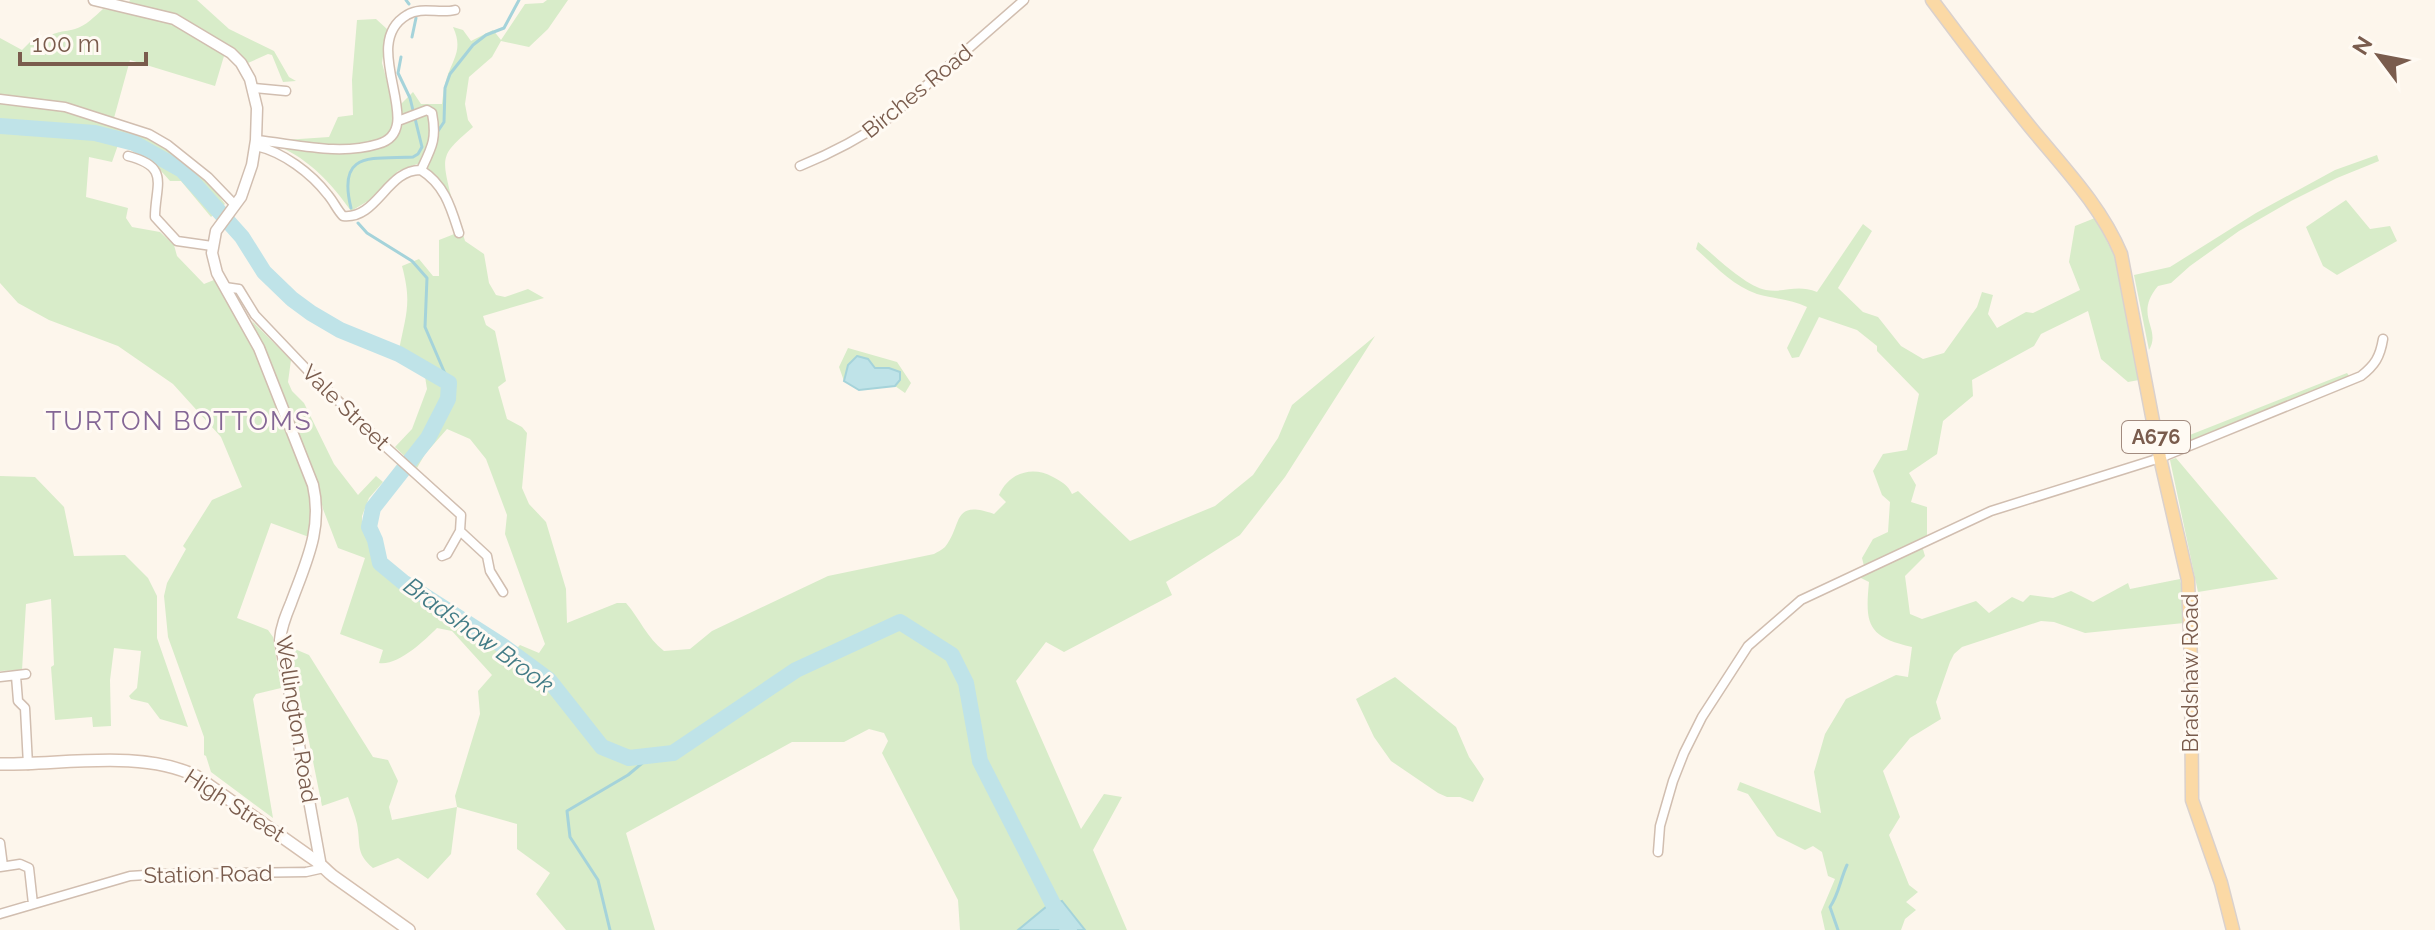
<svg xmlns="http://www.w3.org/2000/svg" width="2435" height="930" viewBox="0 0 2435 930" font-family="Raleway,sans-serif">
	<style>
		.green { fill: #d8ecc9 }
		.water { fill: #bfe3e8; stroke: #a5d3da; stroke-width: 2 }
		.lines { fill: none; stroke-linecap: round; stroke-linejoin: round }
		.stream { stroke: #a5d3da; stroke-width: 3 }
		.river { stroke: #bfe3e8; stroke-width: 16 }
		.minor-casing { stroke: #d1beb0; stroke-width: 11 }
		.tertiary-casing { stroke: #d1beb0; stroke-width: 13 }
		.secondary-casing { stroke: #d6c0b0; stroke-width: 14 }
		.primary-casing { stroke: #dad1cd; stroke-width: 15 }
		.minor { stroke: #fff; stroke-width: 8 }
		.tertiary { stroke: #fff; stroke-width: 10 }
		.secondary { stroke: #fff; stroke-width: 11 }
		.primary { stroke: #fbd9a5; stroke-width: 12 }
		.labels { text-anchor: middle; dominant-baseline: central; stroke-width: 6; stroke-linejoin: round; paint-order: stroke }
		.shield { fill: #fffaf3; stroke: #a28b7f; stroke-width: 2 }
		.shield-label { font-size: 20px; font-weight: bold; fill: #7a5c4d }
		.street-label { font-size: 22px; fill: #7a5c4d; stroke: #fffaf3 }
		.water-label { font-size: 24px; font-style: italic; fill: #437c86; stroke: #fffaf3 }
		.quarter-label { font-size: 26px; letter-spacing: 2px; fill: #846695; stroke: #fffaf3 }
	</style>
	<rect width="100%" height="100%" fill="#fdf6ec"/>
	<path class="green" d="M130,0H197L229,29L274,51L289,77L296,81L283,82L272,55L268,54L248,63L238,53L227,46L215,86L130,60L114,118L66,106L0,94V38L22,50L36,36L42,40C59,30 59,33 75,29C86,26 95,16 103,9L125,12Z
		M547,0H568L548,29L529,47L501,41L492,57L469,77L465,104L468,120L473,127C441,155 441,155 451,196L435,176L417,164L398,171L368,201L351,211C332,184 309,159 278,146L285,140L329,137L338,117L353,115L352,80L357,20L376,19L387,29L382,63L395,110L413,92L421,104H442C443,95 444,86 447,77C454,57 463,49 453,27L463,30L471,41L493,30L501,40L525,4L543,3Z
		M0,103L73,113L150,138L166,147L210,184L225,204L211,217L181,181H170C151,159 145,155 118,145L112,162L89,157L86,197L128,208L126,218L132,227L160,232L174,245L177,256L204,284L214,280L253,343L308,485L312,509L309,537L271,523L237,618L268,630L273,637L281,688L256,694L253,699L273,818L211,772L206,756L204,755V737L168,637L164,596L167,583L186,549L183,546L212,500L242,487L221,437L173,384L118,346L49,320L18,303L0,283Z
		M2377,155L2379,161L2337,178L2291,201L2239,231L2190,266L2171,283L2158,286C2133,316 2162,328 2149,350L2134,275L2170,267L2256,213L2335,170Z
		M2346,200L2370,229L2390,226L2397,241L2337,275L2323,266L2306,227Z
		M2095,218L2114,255L2139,380L2128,382L2101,359L2088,311L2041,334L2034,346L1972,380L1973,396L1943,421L1937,454L1909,473L1916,485L1911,502L1927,507V536L1864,566L1862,558L1873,539L1888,532L1890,502L1882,495L1873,471L1883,454L1907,450L1919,394L1877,351V346L1857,330L1819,317L1799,357L1792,358L1787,348L1807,307C1791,299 1774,299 1757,294C1733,286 1714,265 1696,249L1698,242C1715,256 1745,286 1766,290C1785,293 1796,284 1817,292L1863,224L1872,231L1838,288L1863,312L1878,317L1901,346L1923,359L1944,353L1977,307L1982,292L1993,295L1988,314L1997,328L2026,312L2033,313L2080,290L2069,262L2075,226Z
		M462,231L465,241L484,254L489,283L496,295L505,297L528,289L544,298L483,316L486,325L495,331L506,381L498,387L507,419L522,427L527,433L522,488L529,504L546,522L566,589L567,623L617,603H626C640,619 647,638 664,651L690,649L712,631L828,576L934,554C937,552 942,550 945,547C963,525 951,499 994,514L1006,502L999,495C1009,473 1032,465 1053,477C1062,482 1068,485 1072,494L1078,491L1130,541L1215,506L1253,475L1278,438L1292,405L1375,336L1285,477L1240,535L1166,582L1172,595L1064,652L1046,642L1016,681L1081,829L1104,794L1122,797L1093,850L1127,930H1085L1062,901L1046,907L1018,930H960L958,900L882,753L888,741L884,733L869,729L844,742H792L626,833L655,930H566L536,894L550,873L517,849V824L457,807L451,854L428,879L398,858L373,868C355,853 361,844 357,824C355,815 351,806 348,797L322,806L290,647L309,655L373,757L388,760L398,781L389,807L392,820L457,807L455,796L480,714L478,691L492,675L452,631L437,628C424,641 398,666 379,663L383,650L340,634L365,558L338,548L323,509L317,481L252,321L291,360L288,382L292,391L304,403L334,464L358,495L376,476L383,482L369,498L362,516V528L371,544L376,565L405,589L509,656L520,645L539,653L545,644L505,534L507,515L486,459L470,439L447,429L425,454L417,468L395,447L412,429L427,389L423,364L399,350C406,314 412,303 402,266L419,259L433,276H439V240Z
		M848,348L897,362L911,383L905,393L895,386L900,380L889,368H875L868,359L857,356L848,366L844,381L839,367Z
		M2347,373L2350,377L2168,451L2167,444Z
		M2176,458L2278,579L2198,592L2170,460Z
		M0,476L35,477L64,507L74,556L125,555L148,578L157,596V638L188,727L160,719L148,703L131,699L129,696L137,688L141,651L114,648L110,680L111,726L93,727L92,717L55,720L51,667L54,665L51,599L26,604L22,670L0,671Z
		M1922,546L1925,556L1905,576L1910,614L1922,619L1976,601L1989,613L2012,597L2023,602L2030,595L2053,598L2071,591L2093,602L2128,583L2130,589L2180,579L2184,597V623L2085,633L2054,622L2041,621L1962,647L1954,654L1950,662L1936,702L1941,719L1910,738L1883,771L1900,817L1889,835L1909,885L1918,892L1906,902L1916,910L1905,919L1901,930H1825L1821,912L1835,879L1828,876L1822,852L1813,846L1805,850L1777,836L1748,794L1737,790L1740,782L1821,813L1814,772L1825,734L1846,699L1896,675L1908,677L1912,647C1867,637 1865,624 1869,582L1857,576Z
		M1395,677L1456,727L1469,757L1484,779L1473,802L1460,797H1447L1438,793L1391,761L1374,737L1356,699Z"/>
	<path class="water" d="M857,356L868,359L875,368H889L900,372V380L895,386L859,390L844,381L848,365Z
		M1062,901L1085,930H1018L1046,907Z"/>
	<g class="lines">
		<path class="stream" d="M406,0L409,4
			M412,37L416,18
			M436,134L444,122L445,88L450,74L473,45L486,35L504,28L519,0
			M351,208C337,151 370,159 413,157L418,154L422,147L410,98L398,73L401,57
			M358,223L367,233L412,261L427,278L425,327L449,383
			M610,930L598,880L570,837L567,811L628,775L652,755
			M1838,930L1830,907C1839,894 1840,880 1847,865"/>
		<path class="river" d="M0,126L95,133L134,143L182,170L242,237L264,272L292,299L311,313L340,330L399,354L449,383L448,399L428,438L373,508L369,527L375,540L380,563L403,582L503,646L549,680L602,747L629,758L673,753L796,670L900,622L952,655L966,683L980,761L1053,904L1069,930"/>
		<g class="minor-casing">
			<path id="minor" d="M254,88L286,91
				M0,99L65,107L149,134L168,145L208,177L235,205
				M398,121L427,110L432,113C437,139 432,147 421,170
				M256,140C296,144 339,156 378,144C430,130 356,45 407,15C421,6 440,14 455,10
				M256,146C283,152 311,173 328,195C334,202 337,210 343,216C377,220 387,169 421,170C445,185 451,208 459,233
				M128,156C171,167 155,185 155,217L177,241L212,246
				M800,166C832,153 861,138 889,118L1024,0
				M225,287L239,289L255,315L315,378L377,439L461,515L460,531
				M460,531L487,556L490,571L503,592
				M442,556L447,554L460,531
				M16,676L18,701L25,708L28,765
				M0,677L26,674
				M0,843L3,866
				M1658,852L1660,826L1673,781L1684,753L1702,717L1748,646L1801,600L1991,511L2160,458L2361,376C2375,365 2380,357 2383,339
				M0,867L20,864L29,868L33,904
				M0,914L130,876L161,874L306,872L324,868"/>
		</g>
		<g class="tertiary-casing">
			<path id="tertiary" d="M94,0L174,19L231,53L241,63L250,79L257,108L256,140L252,165L241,197L216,231L212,253L217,273L259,348L313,485C323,529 306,562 291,603C286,615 281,627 280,640L320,861"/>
		</g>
		<g class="secondary-casing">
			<path id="secondary" d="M0,764C61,765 141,749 196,776L309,856C321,863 323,868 333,876L409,930"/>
		</g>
		<g class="primary-casing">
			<path id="primary" d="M1932,0C1964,43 1997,86 2031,128C2064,168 2101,206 2121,254L2160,458L2188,580L2191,663L2192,800L2221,883L2233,930"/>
		</g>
		<use href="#minor" class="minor"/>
		<use href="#tertiary" class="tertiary"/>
		<use href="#secondary" class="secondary"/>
		<use href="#primary" class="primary"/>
	</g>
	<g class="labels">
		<rect class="shield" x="2122" y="421" width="68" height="32" rx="6"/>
		<g class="shield-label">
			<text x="2156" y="437">A676</text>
		</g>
		<g class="street-label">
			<text transform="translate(917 91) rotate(-39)">Birches Road</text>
			<text transform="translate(346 407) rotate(44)">Vale Street</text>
			<text transform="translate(2190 673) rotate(-90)">Bradshaw Road</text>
			<text transform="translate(297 719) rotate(81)">Wellington Road</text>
			<text transform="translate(235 805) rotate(33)">High Street</text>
			<text transform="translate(208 874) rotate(-1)">Station Road</text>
		</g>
		<g class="water-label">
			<text transform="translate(479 635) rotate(36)">Bradshaw Brook</text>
		</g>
		<g class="quarter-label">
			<text x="179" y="421">TURTON BOTTOMS</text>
		</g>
	</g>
	<g transform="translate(2379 56) rotate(302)" stroke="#fffaf3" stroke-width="6" paint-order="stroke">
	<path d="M0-6L14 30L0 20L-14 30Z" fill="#7a5c4d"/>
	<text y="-12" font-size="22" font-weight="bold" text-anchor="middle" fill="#7a5c4d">N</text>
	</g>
	<path d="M20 52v12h126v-12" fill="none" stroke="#7a5c4d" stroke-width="4"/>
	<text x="32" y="52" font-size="24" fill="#7a5c4d" stroke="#fffaf3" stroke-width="6" paint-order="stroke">100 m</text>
</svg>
